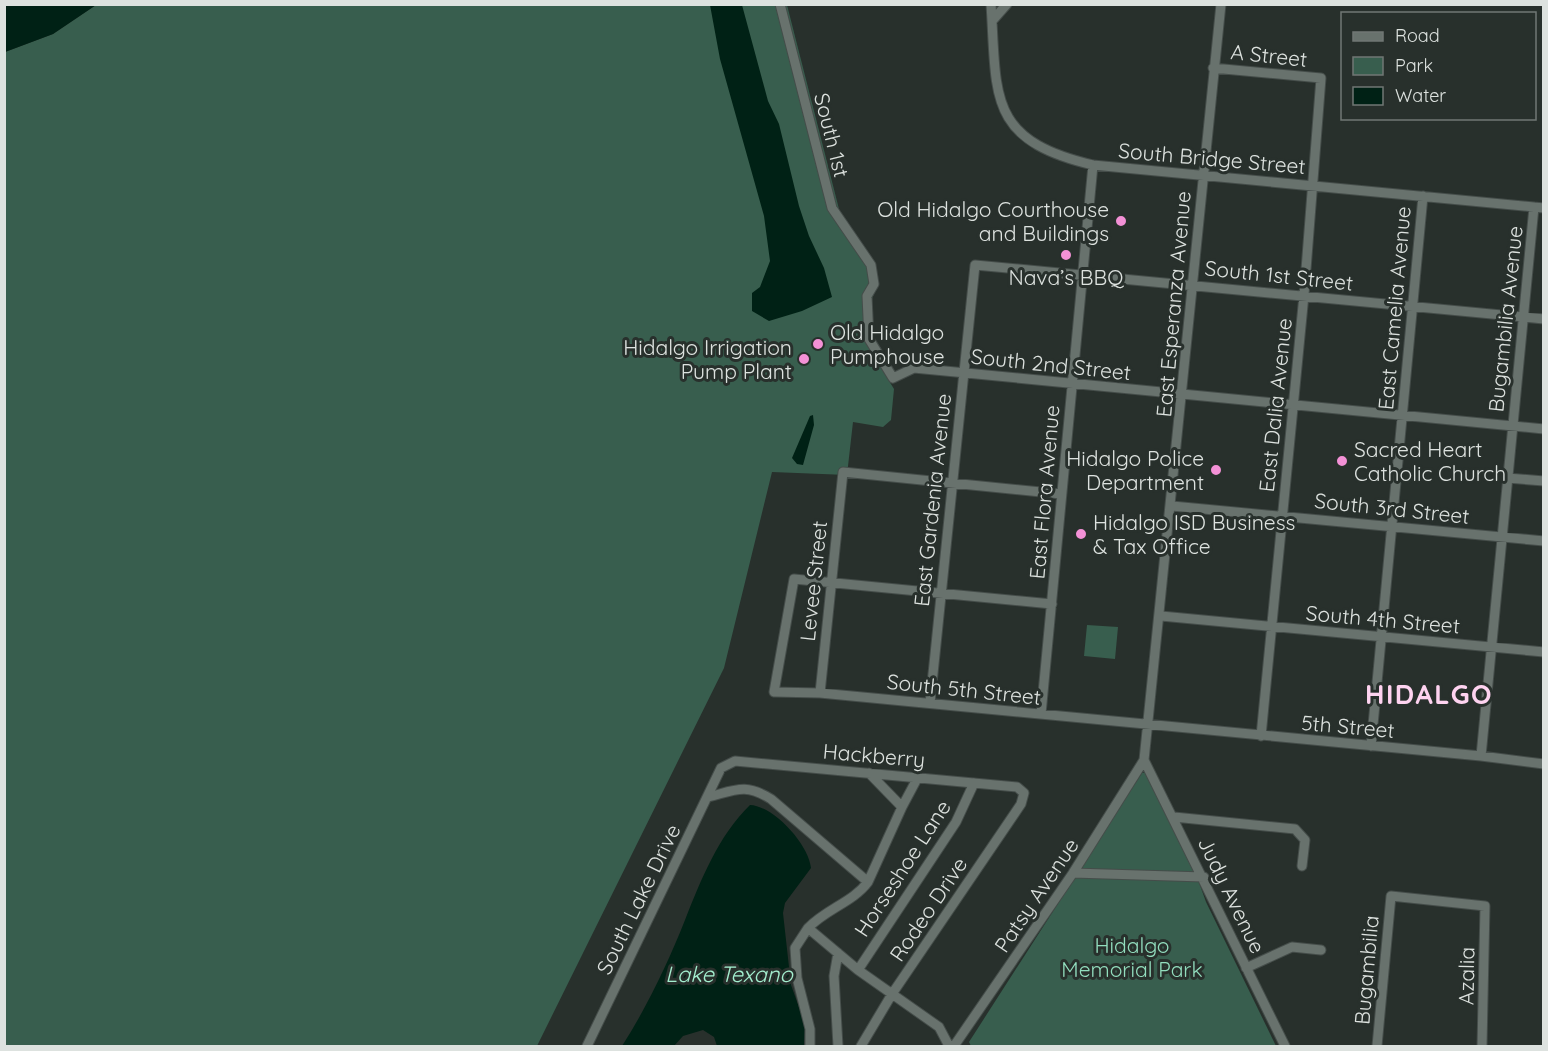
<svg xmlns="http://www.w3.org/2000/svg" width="1548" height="1051" viewBox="0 0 1548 1051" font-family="Quicksand,sans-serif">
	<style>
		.green { fill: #385e4e }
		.water { fill: #002115 }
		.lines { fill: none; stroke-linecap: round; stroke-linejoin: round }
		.minor-casing { stroke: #454d4a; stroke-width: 11 }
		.minor { stroke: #68726d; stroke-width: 9 }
		.poi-dot { fill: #f391d6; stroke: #28302c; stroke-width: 2 }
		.labels { text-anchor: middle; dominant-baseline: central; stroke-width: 6; stroke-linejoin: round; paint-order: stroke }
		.street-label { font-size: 21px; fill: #dde2df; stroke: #28302c }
		.poi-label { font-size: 21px; fill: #dde2df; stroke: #28302c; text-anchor: end }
		.park-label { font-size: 21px; fill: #92debe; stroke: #28302c }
		.water-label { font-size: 22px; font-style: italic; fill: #a4efcf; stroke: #28302c }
		.district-label { font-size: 27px; font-weight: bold; letter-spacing: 1.5px; fill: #fed3f0; stroke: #28302c }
	</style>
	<rect width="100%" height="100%" fill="#28302c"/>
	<path class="green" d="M96,5H787L840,213L869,256L876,289L866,313L864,340L894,389L891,420L883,427L853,422L847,475L772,472L724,668L537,1046H5V52L53,34Z
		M1087,625L1118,627L1115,659L1084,656Z
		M1146,772L1191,860L1206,902L1276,1046H971L969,1042L1142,773Z"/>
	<path class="water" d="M5,4H96V5L53,34L5,52Z
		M710,5H742L768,101L779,124L799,206L809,236L824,268L832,297L802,311L769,321L752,311V293L760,287L770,261L764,216L720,59Z
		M813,415L814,425L803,465L797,464L792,458L810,416Z
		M750,805C774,806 809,845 811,868L785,903L783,913L791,985L805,1024L804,1046H717L714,1037L703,1030L683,1036L674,1046H622C647,1007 668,963 685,920C701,880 718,836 750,805Z"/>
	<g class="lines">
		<g class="minor-casing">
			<path id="minor" d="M780,4L832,208L871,265L874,284L867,296L869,339L893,378L914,368L1544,429
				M991,4C997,97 987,140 1093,165L1544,208
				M992,21L1007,4
				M1213,68L1321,78L1304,295L1261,736
				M1507,478L1544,481
				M1172,506L1544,541
				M1052,604L794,579L774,692L820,693L1481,756L1544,764
				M1161,616L1544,652
				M820,693L843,472L1061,494
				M930,703L975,265L1544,319
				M1041,714L1093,165
				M1371,746L1423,196
				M1481,756L1534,207
				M1144,760L1285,1046
				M869,773L902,807
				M708,797C736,790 745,783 771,799L868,882
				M1174,817L1295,829L1305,840L1302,866
				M1073,873L1204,877
				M808,928C826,909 853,902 868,882L902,807L918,777
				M1246,968L1292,947L1321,950
				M858,970L956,822L974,783
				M587,1046L721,768L735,761L1017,787L1024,793L1021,804L892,994L861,1046
				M810,1046V1029L797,978L795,948L808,928L858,970L939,1027L949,1046
				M838,1046L834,976L838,953
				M954,1046L1073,873L1144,760L1221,4
				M1377,1046L1391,896L1485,906L1482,1046"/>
		</g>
		<use href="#minor" class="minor"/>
	</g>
	<g class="poi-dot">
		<circle cx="1121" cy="221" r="6"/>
		<circle cx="1066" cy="255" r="6"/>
		<circle cx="818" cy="344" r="6"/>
		<circle cx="804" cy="359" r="6"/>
		<circle cx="1342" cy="461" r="6"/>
		<circle cx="1216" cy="470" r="6"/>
		<circle cx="1081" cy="534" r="6"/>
	</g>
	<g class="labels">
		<g class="street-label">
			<text transform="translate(1269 55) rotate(6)">A Street</text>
			<text transform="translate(832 135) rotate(76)">South 1st</text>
			<text transform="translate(1212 158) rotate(5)">South Bridge Street</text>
			<text transform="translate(1279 275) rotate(6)">South 1st Street</text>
			<text transform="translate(1173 304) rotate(-85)">East Esperanza Avenue</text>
			<text transform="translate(1394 308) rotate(-85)">East Camelia Avenue</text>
			<text transform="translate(1505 319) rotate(-84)">Bugambilia Avenue</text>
			<text transform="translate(1051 364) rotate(6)">South 2nd Street</text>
			<text transform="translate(1275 405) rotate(-84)">East Dalia Avenue</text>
			<text transform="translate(1044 492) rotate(-85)">East Flora Avenue</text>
			<text transform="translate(932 500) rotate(-84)">East Gardenia Avenue</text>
			<text transform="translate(1392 508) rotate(6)">South 3rd Street</text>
			<text transform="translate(813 581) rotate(-84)">Levee Street</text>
			<text transform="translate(1383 619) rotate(5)">South 4th Street</text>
			<text transform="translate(964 689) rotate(6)">South 5th Street</text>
			<text transform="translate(1348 726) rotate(5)">5th Street</text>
			<text transform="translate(874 755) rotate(5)">Hackberry</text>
			<text transform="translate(902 868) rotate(-57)">Horseshoe Lane</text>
			<text transform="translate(1036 895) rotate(-56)">Patsy Avenue</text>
			<text transform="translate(1232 895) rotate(64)">Judy Avenue</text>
			<text transform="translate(638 899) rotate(-64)">South Lake Drive</text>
			<text transform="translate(928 909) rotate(-56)">Rodeo Drive</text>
			<text transform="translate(1366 970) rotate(-85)">Bugambilia</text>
			<text transform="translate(1466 976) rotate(-89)">Azalia</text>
		</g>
		<g class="poi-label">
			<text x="1109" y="209">Old Hidalgo Courthouse<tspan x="1109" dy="24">and Buildings</tspan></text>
			<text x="1066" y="277" text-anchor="middle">Nava’s BBQ</text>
			<text x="830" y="332" text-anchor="start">Old Hidalgo<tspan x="830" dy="24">Pumphouse</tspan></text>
			<text x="792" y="347">Hidalgo Irrigation<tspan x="792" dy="24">Pump Plant</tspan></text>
			<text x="1354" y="449" text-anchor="start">Sacred Heart<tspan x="1354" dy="24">Catholic Church</tspan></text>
			<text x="1204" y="458">Hidalgo Police<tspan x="1204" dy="24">Department</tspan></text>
			<text x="1093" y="522" text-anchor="start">Hidalgo ISD Business<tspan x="1093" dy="24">&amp; Tax Office</tspan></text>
		</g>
		<g class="park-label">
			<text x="1132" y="945">Hidalgo<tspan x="1132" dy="24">Memorial Park</tspan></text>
		</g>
		<g class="water-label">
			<text x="729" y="974">Lake Texano</text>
		</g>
		<g class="district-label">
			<text x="1429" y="694">HIDALGO</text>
		</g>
	</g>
	<rect width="1548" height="1051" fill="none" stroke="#dde2df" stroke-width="12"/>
	<rect x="1341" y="12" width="195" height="108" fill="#28302c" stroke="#707774" stroke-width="1.5"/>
	<rect x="1353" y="32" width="30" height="9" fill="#68726d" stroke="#707774" stroke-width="1.5"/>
	<text x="1395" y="42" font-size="18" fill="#dde2df">Road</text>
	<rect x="1353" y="57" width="30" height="18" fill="#385e4e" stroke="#707774" stroke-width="1.5"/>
	<text x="1395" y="72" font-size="18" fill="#dde2df">Park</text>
	<rect x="1353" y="87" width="30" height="18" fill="#002115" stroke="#707774" stroke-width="1.5"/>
	<text x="1395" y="102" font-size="18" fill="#dde2df">Water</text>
</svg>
